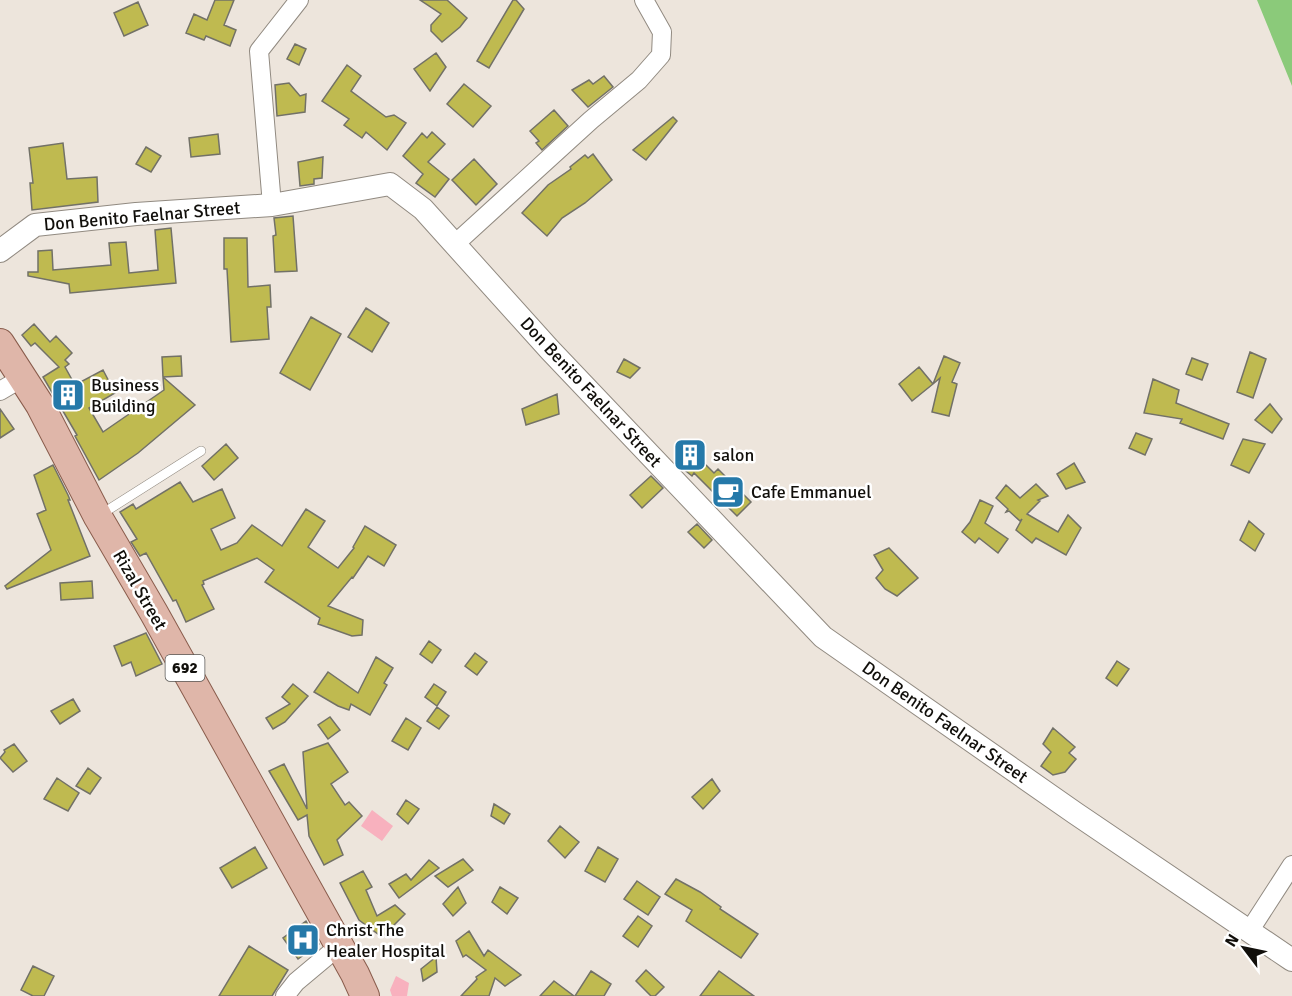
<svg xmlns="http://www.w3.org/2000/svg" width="1292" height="996" viewBox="0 0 1292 996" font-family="Signika,sans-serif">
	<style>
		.green { fill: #f8b1be }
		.water { fill: #8bca7a }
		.building { fill: #bfba50; stroke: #727167; stroke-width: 1.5 }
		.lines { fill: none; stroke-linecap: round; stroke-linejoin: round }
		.service-casing { stroke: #918a81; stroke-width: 10 }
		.minor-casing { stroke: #918a81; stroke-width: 20 }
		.tertiary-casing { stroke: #918a81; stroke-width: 24 }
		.primary-casing { stroke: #895c4c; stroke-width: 30 }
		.service { stroke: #fff; stroke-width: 9 }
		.minor { stroke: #fff; stroke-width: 18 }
		.tertiary { stroke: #fff; stroke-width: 22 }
		.primary { stroke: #dfb6a9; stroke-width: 28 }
		.labels { text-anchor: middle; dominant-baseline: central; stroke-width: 5; stroke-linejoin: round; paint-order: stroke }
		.shield { fill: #fff; stroke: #585754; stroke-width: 1.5 }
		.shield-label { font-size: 16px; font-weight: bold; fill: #110f0b }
		.street-label { font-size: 18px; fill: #110f0b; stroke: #fff }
		.poi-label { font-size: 18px; fill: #110f0b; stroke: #fff; text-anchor: start }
	</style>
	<rect width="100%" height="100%" fill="#ede5dc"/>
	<path class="green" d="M372,810L393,826L382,841L361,826Z
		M396,976L409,983L407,996H392L390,990Z"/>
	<path class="water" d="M1257,0H1292V86L1290,81Z"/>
	<path class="building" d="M215,0H234L224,25L236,30L230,46L206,36L204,40L186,33L194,14L207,20Z
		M420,0H447L467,18L460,27L442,42L431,31V25L441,14Z
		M513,0H516L524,9L489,68L477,61Z
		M138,2L148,25L124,36L114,13Z
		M295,44L306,49L299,65L287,59Z
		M436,53L446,67L430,91L414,69Z
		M347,65L361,76L351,91L386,117L394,115L406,123L387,150L366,132L362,138L344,125L349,119L322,101Z
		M604,76L613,87L588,107L572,90L589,80L593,84Z
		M289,83L300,96L306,94L305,112L277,116L275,85Z
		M464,84L491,106L473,127L447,104Z
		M554,110L568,126L542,150L536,143L539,141L530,131Z
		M673,117L677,121L646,160L633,150Z
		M432,132L445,144L428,162L449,179L435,197L416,183L423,174L403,156L422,133L427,138Z
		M218,134L220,154L191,157L189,138Z
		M63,143L67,179L97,177L98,202L32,210L30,183H33L29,148Z
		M146,147L161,156L151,172L136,164Z
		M593,154L612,180L585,203L562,218L547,236L522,213L548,185L571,169L570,167L585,155L588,158Z
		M323,157L322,178L314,179V184L300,186L298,162Z
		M474,159L497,184L476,205L452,180Z
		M293,216L297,271L275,272L273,236L276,235L274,218Z
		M171,228L176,283L70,293L69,284L28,276V272H38V251L52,250L53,270L111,265L109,243L126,242L129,273L158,270L155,230Z
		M224,238H247L248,287L270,285L271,307H267L269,339L231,342L227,269H224Z
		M366,308L389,323L372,352L348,337Z
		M311,317L341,334L310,390L280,373Z
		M34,324L50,342L56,336L72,353L65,360L69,364L65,367L75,385L103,370L115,393L89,408L103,432L164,390L163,377L195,405L138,453L99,480L75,436L77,435L43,377L59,367L35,343L31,346L22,335Z
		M1250,352L1266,359L1253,398L1237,392Z
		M181,356L182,376L163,377L162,357Z
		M944,356L960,363L952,382L957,384L949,416L932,412L940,378L933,384Z
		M1192,358L1208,364L1202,380L1186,374Z
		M624,359L640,368L630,378L617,372Z
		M919,367L933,384L912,401L899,384Z
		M1153,379L1179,390L1176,403L1229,424L1223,439L1180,423L1182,419L1144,413Z
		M557,394L559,414L526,425L522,409Z
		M1270,404L1282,419L1272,433L1255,420Z
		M0,409L14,429L0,438Z
		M1136,433L1152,439L1145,455L1129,448Z
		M1243,439L1265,444L1249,473L1231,465Z
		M226,444L238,458L214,480L202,466Z
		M689,448L714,473L718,469L751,502L737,516L694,473L692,476L676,463Z
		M1074,463L1085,482L1066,489L1057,474Z
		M53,465L68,495L70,500H68L90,556L7,589L5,586L51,550L37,514L46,510L34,475Z
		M651,476L663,488L642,508L630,495Z
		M180,482L193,502L222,489L235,518L211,529L221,550L237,543L252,525L282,546L306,509L325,521L308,547L338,568L354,548L353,547L365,526L396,545L384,566L368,556L353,578L352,577L328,606L363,620L362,635L352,636L318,624L320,618L265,582L274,570L257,558L203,581L204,584L202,585L214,609L186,622L176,600L173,601L146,553L140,556L131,542L137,539L120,512L133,504L136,509Z
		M1036,484L1048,496L1038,500L1040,501L1027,514L1058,532L1068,515L1081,528L1066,555L1036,538L1032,543L1016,530L1022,519L1020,521L1009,511L1006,512L1008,509L996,498L1006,485L1020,498Z
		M980,500L993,506L985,523L1008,539L998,553L979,538L975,543L962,532L970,522Z
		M1249,521L1264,534L1255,551L1240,540Z
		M697,524L712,540L704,548L688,532Z
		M889,548L918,578L897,596L885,589L876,578L883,570L874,555Z
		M92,581L93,598L61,600L60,583Z
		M146,633L162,664L136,676L131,662L122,666L114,646Z
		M429,641L441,650L432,663L420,654Z
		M475,653L487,662L477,675L465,666Z
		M376,657L393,668L384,683L387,685L370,715L351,704L349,710L338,706L314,692L328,672L358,693Z
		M1117,661L1129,669L1117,686L1106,678Z
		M293,684L308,696L285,722L273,729L266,718L290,704L282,697Z
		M434,684L446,692L437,706L425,697Z
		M73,699L80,711L60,724L51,711Z
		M437,707L449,716L439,729L427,721Z
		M330,717L340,730L328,739L318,725Z
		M406,718L421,728L408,750L392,741Z
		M1053,728L1075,747L1069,753L1076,759L1065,772L1053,775L1041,766L1051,752L1043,744Z
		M328,743L348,772L331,784L345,805L349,802L362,816L337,840L343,855L324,865L309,836L307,815L298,820L269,771L284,764L307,809L303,752Z
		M14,744L27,761L13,772L0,758L5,752L4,750Z
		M88,768L101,778L90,794L76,786Z
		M57,778L79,793L68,811L44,799Z
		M712,779L720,791L703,809L692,797Z
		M406,800L419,809L408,824L397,814Z
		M494,804L510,814L504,824L491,816Z
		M560,826L579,842L565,858L548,841Z
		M255,847L267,868L232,888L220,868Z
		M598,847L618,859L605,882L585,871Z
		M463,859L473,870L448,887L435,876Z
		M429,860L439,868L399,898L389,884L406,874L411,880Z
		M363,871L372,887L366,890L377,916L395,905L405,914L382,937L359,920L340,883Z
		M676,879L700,892L721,907L720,909L758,934L741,958L686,921L692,910L665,894Z
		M637,881L660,897L648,915L624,899Z
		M458,887L466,903L453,916L443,904Z
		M500,887L518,898L507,914L492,902Z
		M638,916L652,926L638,947L623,936Z
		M306,921L319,944L298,959L283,938Z
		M469,931L484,956L488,950L521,975L505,986L495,978L489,996H461L477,979L476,977L486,970L466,955L463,957L456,941Z
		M249,946L288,970L272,996H219Z
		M436,957L437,972L423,981L421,969Z
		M33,966L54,976L44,996H33L21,990Z
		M646,970L664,987L655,996H651L636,981Z
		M591,971L611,984L604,996H575Z
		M719,971L754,996H700Z
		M554,981L574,996H540Z"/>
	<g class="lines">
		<g class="service-casing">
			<path id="service" d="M100,515L201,451"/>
		</g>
		<g class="minor-casing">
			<path id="minor" d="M272,205L259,51L299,0
				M455,244L591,120L639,80L661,55L662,32L644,0
				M0,391L22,378
				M1250,930L1292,865
				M285,996L296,982L339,946"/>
		</g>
		<g class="tertiary-casing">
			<path id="tertiary" d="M0,251L35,225L136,214L272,205L390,184L423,209L550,350L823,637L1075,813L1292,960"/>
		</g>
		<g class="primary-casing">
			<path id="primary" d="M0,343L40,405L98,517L154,613L355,974L365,996"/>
		</g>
		<use href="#service" class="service"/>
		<use href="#minor" class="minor"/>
		<use href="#tertiary" class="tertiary"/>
		<use href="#primary" class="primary"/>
	</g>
	<defs>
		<g id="building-square" transform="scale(1.725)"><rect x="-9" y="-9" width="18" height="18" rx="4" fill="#2579a9" stroke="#fff"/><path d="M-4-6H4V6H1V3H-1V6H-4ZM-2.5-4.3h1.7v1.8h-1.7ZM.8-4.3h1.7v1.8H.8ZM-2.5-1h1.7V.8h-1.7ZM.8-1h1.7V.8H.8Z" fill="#fff"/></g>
		<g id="cafe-square" transform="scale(1.725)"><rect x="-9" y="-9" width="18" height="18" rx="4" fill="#2579a9" stroke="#fff"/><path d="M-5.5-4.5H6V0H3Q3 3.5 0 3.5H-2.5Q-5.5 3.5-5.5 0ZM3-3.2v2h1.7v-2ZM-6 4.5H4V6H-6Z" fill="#fff"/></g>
		<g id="hospital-square" transform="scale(1.725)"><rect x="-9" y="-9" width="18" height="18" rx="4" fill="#2579a9" stroke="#fff"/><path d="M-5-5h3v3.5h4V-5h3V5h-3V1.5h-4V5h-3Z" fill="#fff"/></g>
	</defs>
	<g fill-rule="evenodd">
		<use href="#building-square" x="68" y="395"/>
		<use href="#building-square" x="690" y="455"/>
		<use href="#cafe-square" x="728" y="492"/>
		<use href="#hospital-square" x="303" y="940"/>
	</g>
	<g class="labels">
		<rect class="shield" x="165.5" y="655" width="39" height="26" rx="4.5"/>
		<g class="shield-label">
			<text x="185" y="668">692</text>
		</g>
		<g class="street-label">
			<text transform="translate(142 216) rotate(-5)">Don Benito Faelnar Street</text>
			<text transform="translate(591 392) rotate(47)">Don Benito Faelnar Street</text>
			<text transform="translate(140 590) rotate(60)">Rizal Street</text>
			<text transform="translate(945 722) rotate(35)">Don Benito Faelnar Street</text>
		</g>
		<g class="poi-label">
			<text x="91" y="385">Business<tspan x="91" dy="21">Building</tspan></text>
			<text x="713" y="455">salon</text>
			<text x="751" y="492">Cafe Emmanuel</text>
			<text x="326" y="930">Christ The<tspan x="326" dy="21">Healer Hospital</tspan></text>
		</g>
	</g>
	<g transform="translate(1244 948) rotate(302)" stroke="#ffffff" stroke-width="4.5" paint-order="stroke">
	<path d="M0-4.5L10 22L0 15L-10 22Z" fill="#110f0b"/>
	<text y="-9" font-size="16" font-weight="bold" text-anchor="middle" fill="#110f0b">N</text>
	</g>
</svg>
